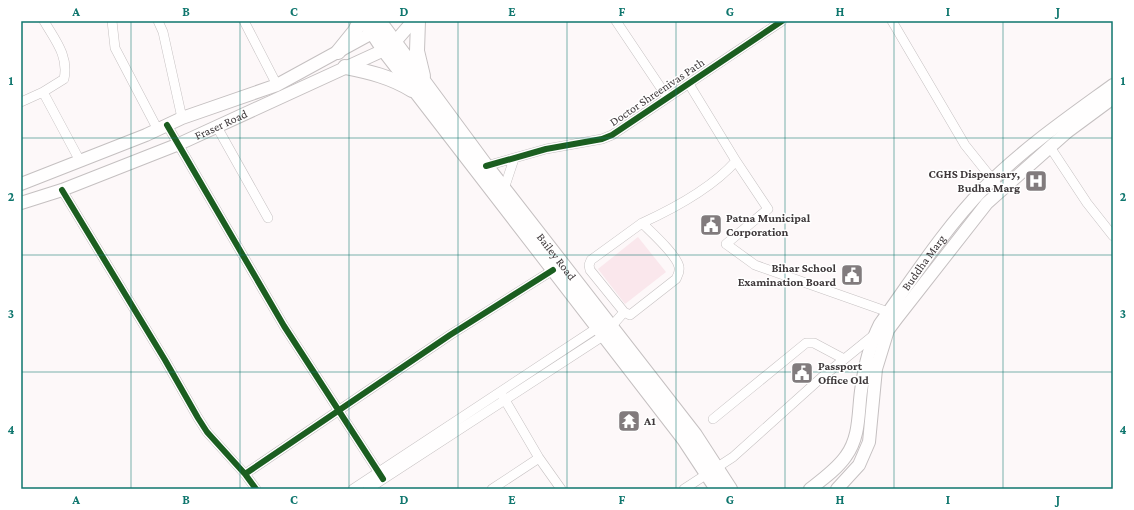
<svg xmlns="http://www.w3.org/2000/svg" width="1134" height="510" viewBox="0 0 1134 510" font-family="'Crimson Pro',serif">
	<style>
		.green { fill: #fae7ec }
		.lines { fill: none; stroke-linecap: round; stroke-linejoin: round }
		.minor-casing { stroke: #c5c0c1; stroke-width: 10 }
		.major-casing { stroke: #c5c0c1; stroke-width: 14 }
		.highway-casing { stroke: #c5c0c1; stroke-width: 16 }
		.minor { stroke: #fffefe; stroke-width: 9 }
		.major { stroke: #fffefe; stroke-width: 12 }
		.highway { stroke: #fffefe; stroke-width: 14 }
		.cycleway-casing { stroke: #fff; stroke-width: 8 }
		.cycleway { stroke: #1b5e20; stroke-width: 6 }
		.grid { fill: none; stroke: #0f766e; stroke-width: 1; stroke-opacity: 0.55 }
		.labels { text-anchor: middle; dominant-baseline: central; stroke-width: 3; stroke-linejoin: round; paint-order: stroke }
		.street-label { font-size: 12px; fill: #3e383a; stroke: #fff }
		.poi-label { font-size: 12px; font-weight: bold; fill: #3e383a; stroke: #fff; text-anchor: start }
		.neatline { fill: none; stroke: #0f766e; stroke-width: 1.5 }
		.grid-label { font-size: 13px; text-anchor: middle; font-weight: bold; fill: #0f766e }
	</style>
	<rect width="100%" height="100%" fill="#fdf8f9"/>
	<path class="green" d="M638,237L666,272L625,304L598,269Z"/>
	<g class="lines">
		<g class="minor-casing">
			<path id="minor" d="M112,21L115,48L158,130
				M158,21L163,32L182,118
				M244,21L277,85
				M616,21L667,97
				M892,21L965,145L997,185
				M43,92L80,161
				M21,102L43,92L64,79C69,56 55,40 44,21
				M167,125L284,326L383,479
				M217,127L268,218
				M1050,147L1087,203L1113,236
				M736,161L768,209L726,244L755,265L894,314
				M486,166L546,149L602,139L612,135L782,21
				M504,189L514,159
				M62,190L165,360L198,418L207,432L245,474L256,489
				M642,223C651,232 677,255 679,267C680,272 678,275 676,279L630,315L624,312L590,270L589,265L591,260Z
				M642,223C675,208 712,188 736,161L689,84
				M611,327L624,312
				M502,395L539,458L561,489
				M713,419L806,343H814L844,359
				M245,474L450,335L553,270
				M353,489L597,328
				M368,489L603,336
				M492,489L539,458
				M684,489L733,457L821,378L874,335"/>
		</g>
		<g class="major-casing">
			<g id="major">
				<path d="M21,184L146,135L182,118L277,85L372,33L380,27"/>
				<path id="s1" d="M21,203L62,190L179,144L384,50L394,43L413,21"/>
				<path id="s2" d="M810,489C823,479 837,469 846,456C860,437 858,413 861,391C864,368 869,346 880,324C913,278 945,228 985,187C1024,148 1069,117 1113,85"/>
				<path d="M837,489L859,465L869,442L876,369L888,330L897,318L987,203L1067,132L1113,98"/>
			</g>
		</g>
		<g class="highway-casing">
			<g id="highway">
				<path d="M365,21L384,50L684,439L717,489"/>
				<path id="s3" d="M379,21L486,166L695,435L730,489"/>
				<path d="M418,21L417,51L423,76"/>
				<path d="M338,52L355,31L360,21"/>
				<path d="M345,67C370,72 391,77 412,90"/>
			</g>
		</g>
		<use href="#minor" class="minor"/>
		<use href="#major" class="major"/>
		<use href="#highway" class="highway"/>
		<g class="cycleway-casing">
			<path id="cycleway" d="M167,125L284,326L383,479
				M486,166L546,149L602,139L612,135L782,21
				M62,190L165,360L198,418L207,432L245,474L256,489
				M245,474L450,335L553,270"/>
		</g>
		<use href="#cycleway" class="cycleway"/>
	</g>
	<path class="grid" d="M131,21V489M240,21V489M349,21V489M458,21V489M567,21V489M676,21V489M785,21V489M894,21V489M1003,21V489M21,138H1113M21,255H1113M21,372H1113"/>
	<defs>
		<g id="hospital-square" transform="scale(1.15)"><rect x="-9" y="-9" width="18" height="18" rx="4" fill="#817b7d" stroke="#fff"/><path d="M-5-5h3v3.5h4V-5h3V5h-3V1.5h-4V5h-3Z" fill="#fff"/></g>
		<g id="civic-square" transform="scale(1.15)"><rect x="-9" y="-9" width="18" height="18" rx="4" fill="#817b7d" stroke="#fff"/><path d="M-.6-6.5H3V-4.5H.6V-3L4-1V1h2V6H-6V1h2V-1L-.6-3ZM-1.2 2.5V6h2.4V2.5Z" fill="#fff"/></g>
		<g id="temple-square" transform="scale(1.15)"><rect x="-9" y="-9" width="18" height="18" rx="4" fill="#817b7d" stroke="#fff"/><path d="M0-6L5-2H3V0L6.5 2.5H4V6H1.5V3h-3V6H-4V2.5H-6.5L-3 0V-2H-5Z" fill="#fff"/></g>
	</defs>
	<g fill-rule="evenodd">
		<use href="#hospital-square" x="1036" y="181"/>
		<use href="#civic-square" x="711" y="225"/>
		<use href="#civic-square" x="852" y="275"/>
		<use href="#civic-square" x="802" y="373"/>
		<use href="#temple-square" x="629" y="421"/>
	</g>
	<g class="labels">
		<g class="street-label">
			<text transform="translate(657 92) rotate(-34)">Doctor Shreenivas Path</text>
			<text stroke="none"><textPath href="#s1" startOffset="215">Fraser Road</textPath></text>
			<text stroke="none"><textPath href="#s3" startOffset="295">Bailey Road</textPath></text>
			<text stroke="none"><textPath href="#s2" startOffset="262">Buddha Marg</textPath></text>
		</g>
		<g class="poi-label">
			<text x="1020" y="174" text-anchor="end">CGHS Dispensary,<tspan x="1020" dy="14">Budha Marg</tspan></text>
			<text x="726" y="218">Patna Municipal<tspan x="726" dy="14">Corporation</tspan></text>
			<text x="836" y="268" text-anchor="end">Bihar School<tspan x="836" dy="14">Examination Board</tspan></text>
			<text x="818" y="366">Passport<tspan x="818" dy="14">Office Old</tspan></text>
			<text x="644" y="421">A1</text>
		</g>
	</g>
	<rect width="1134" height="510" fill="none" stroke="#ffffff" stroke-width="44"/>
	<rect x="22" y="22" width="1090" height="466" class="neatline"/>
	<g class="grid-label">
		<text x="76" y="16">A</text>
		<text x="186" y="16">B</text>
		<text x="294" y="16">C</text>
		<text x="404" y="16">D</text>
		<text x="512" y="16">E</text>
		<text x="622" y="16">F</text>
		<text x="730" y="16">G</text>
		<text x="840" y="16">H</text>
		<text x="948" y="16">I</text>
		<text x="1058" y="16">J</text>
		<text x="11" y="85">1</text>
		<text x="1123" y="85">1</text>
		<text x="11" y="201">2</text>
		<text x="1123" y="201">2</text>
		<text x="11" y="318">3</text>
		<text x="1123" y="318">3</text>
		<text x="11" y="434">4</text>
		<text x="1123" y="434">4</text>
		<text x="76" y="504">A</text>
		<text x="186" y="504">B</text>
		<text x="294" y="504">C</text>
		<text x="404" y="504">D</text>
		<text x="512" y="504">E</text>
		<text x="622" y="504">F</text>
		<text x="730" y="504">G</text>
		<text x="840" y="504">H</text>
		<text x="948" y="504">I</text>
		<text x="1058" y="504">J</text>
	</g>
</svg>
